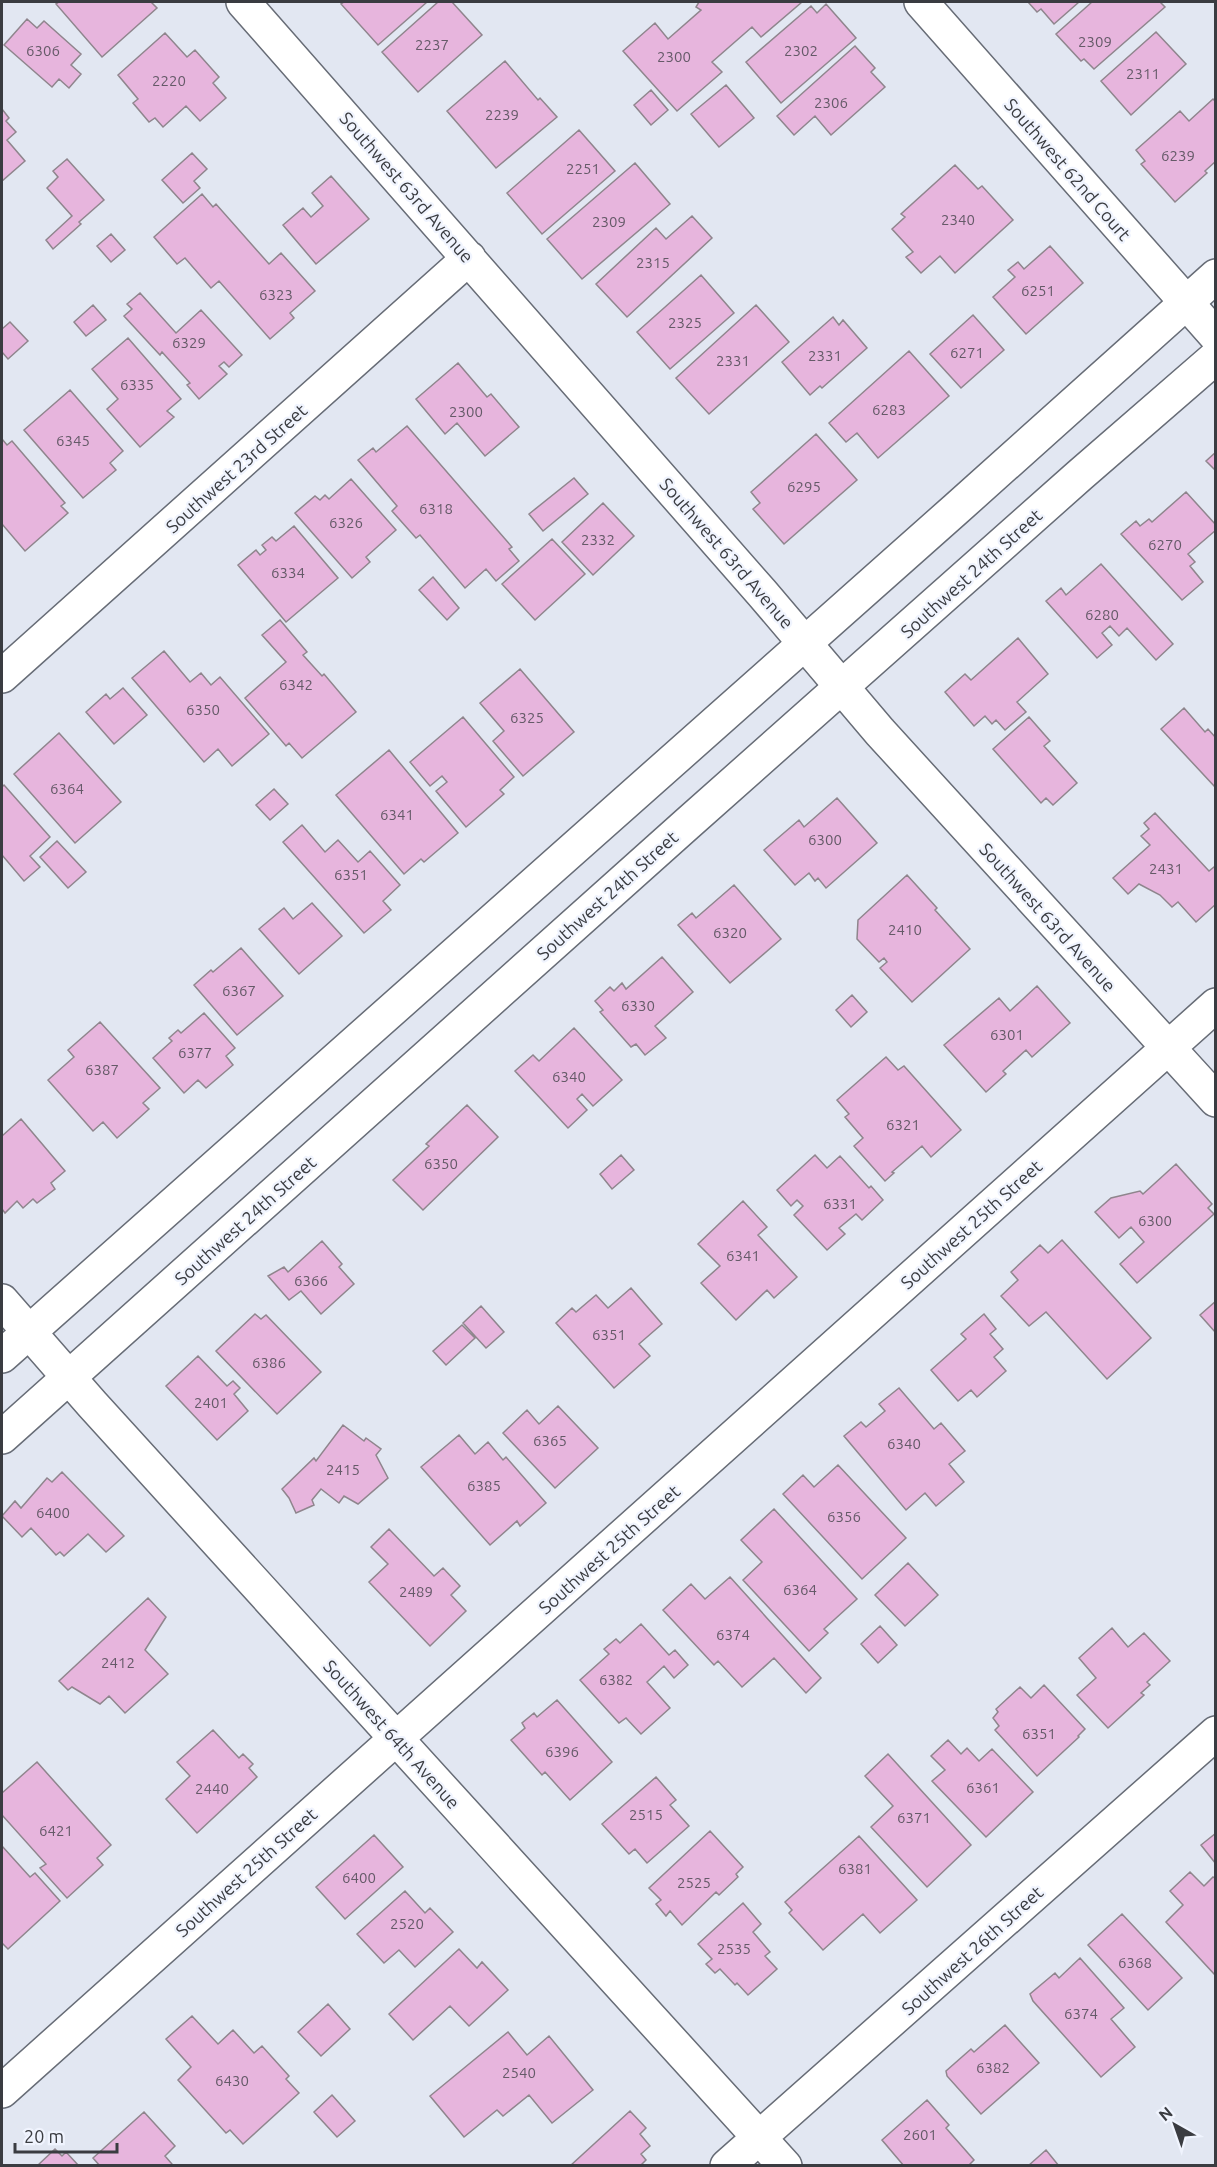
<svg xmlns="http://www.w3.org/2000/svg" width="1217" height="2167" viewBox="0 0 1217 2167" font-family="Ubuntu,sans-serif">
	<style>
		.building { fill: #e7b5dd; stroke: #8f858d; stroke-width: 1.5 }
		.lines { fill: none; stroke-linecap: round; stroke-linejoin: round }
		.street-casing { stroke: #676c76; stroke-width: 36 }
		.secondary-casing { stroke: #676c76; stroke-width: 36 }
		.street { stroke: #fff; stroke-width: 33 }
		.secondary { stroke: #fff; stroke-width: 33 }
		.labels { text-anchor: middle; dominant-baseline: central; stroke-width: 4.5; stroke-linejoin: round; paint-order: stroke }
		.number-label { font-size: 15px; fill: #655a68 }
		.street-label { font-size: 18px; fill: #3a3c41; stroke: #f0f4fe }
	</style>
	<rect width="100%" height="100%" fill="#e2e7f2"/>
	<path class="building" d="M59,2H151L157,8L102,57L56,4Z
		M344,2H427L378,45L341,4Z
		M438,2H452L482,35L418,92L382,52Z
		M699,2H802L761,37L752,27L712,62L722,72L677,111L623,51L655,23L668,39L701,10L696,7Z
		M1028,2H1079L1054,24L1041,9L1037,12Z
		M1092,2H1160L1165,7L1094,69L1084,59L1081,61L1056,34Z
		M826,4L856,38L781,103L746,62L811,6L817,13Z
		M27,19L37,28L44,21L81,54L71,65L81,74L69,88L59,79L52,87L4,45Z
		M1156,32L1186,64L1131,115L1101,81Z
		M165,33L187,57L195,50L219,77L213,83L226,98L200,121L186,106L163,127L155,118L149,122L133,103L138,99L118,75Z
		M855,46L875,68L871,72L885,87L831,135L815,116L794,135L777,116Z
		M505,61L538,100L540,98L557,117L496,168L447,111Z
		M726,85L754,118L719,147L691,114Z
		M651,90L668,110L651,125L634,105Z
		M1213,99L1216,102V161L1205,171L1207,173L1175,202L1141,164L1145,161L1136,150L1180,111L1189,121Z
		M2,109L9,118L6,121L16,132L7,140L25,161L2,181Z
		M579,130L615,171L542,234L507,193Z
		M192,153L207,169L194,181L200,188L183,203L162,180Z
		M67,159L104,200L79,222L81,224L53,249L46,240L72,216L47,188L58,177L53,171Z
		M635,163L670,204L582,279L547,239Z
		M955,165L978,189L982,186L1013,220L955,273L940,256L921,273L906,257L913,252L892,229L905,217L901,214Z
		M331,176L369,219L316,264L283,225L303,208L311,217L323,206L312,193Z
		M202,194L213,207L216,204L269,264L281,253L315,291L290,313L294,318L270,339L219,281L211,288L185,258L177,264L154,237Z
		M692,216L712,238L627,317L596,284L656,228L666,239Z
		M111,234L125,250L111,262L97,246Z
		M1050,246L1083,283L1026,334L993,297L1015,277L1008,270L1018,262L1024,269Z
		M701,275L734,313L670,369L637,332Z
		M140,293L176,333L201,310L242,355L229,367L224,362L219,366L227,374L199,399L187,385L190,383L162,352L160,355L124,316L132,309L127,304Z
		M93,305L106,320L86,336L74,322Z
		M756,305L789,342L709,414L676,378Z
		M973,315L1004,350L961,388L930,354Z
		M833,317L839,325L843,320L867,348L822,388L820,386L810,395L782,362Z
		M10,322L28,341L8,359L2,352V329Z
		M128,338L181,399L167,411L174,417L140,447L107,409L118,399L92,369Z
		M909,351L949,396L878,458L857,433L846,442L829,423Z
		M458,363L487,397L491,394L519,427L485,456L457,423L445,434L416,399Z
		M70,390L123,451L110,463L116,470L83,498L24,430Z
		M407,426L512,547L509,549L519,561L496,581L486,569L465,588L420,535L416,538L392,511L397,506L358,460L373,448L376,452Z
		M816,434L857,480L784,544L753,509L760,503L751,492Z
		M2,439L7,445L12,441L65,503L61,506L68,513L25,551L2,524Z
		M1216,452V471L1206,461Z
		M574,478L588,494L543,531L529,514Z
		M351,479L396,530L366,557L370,562L352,578L295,513L315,496L320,500L325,495L329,499Z
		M1186,492L1216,525V530L1188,554L1195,562L1190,566L1203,582L1182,600L1121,534L1136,521L1140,526L1149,519L1152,522Z
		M603,503L634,536L593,575L562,542Z
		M294,526L338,578L286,622L238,565L256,550L260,555L266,550L262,545L272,537L276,541Z
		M552,539L585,574L535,620L502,584Z
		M1101,564L1173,644L1156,660L1127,628L1119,636L1110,626L1102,633L1112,645L1097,658L1046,601L1061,588L1066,595Z
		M433,577L459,608L447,620L419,590Z
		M280,620L307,652L303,655L322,676L324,674L356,712L302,758L289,743L286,746L245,698L286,662L262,635Z
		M1018,638L1048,674L1017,702L1026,712L1005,730L996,720L992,724L985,716L974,726L945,692L965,674L971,680Z
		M164,651L190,682L201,673L211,685L220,677L269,734L232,766L218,749L204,762L132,678Z
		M520,669L574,732L523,776L493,741L504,731L480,703Z
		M123,688L147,715L114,744L86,712L106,694L110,699Z
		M1184,708L1205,732L1208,729L1216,738V788L1161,729Z
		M463,717L514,777L500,790L504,794L466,827L436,791L447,782L442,776L430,786L410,762Z
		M1029,717L1050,741L1044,746L1077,783L1053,805L1046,798L1041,803L993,749Z
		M59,733L121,802L75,843L14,774Z
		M389,750L458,833L424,862L421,859L404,874L336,795Z
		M4,785L50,837L30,856L40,867L24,881L2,855V787Z
		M274,789L288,804L270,820L256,805Z
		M837,798L877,843L826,888L818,878L815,881L809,873L795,885L764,850L799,820L804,827Z
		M1155,813L1209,871L1214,867L1216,869V904L1196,922L1178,902L1172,907L1160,895L1139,884L1128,894L1113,878L1150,845L1141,836L1149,829L1144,823Z
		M302,825L325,852L338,840L358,862L370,851L400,885L383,901L391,910L364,933L283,842Z
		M57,841L86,872L68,888L40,857Z
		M907,875L937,908L935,910L970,949L912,1002L880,968L887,962L884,958L879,962L857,939L858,920Z
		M734,885L781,939L730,983L678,925L692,913L696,918Z
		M312,903L342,936L299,974L259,929L284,908L293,919Z
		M241,948L283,996L237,1035L194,985L211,970L213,972Z
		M662,957L693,992L655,1026L666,1038L645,1055L636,1044L631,1047L600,1012L603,1010L595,1001L610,987L614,991L622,983L626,989Z
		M1037,986L1070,1023L1032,1057L1026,1050L1003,1071L1006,1074L986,1092L944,1045L999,998L1010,1011Z
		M852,995L867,1012L851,1027L836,1010Z
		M204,1013L235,1048L226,1056L233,1065L206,1088L198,1080L184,1093L153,1058L172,1041L169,1038L178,1030L181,1033Z
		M100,1022L160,1088L143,1103L149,1109L117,1138L103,1122L93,1131L48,1080L74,1057L68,1050Z
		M574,1028L622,1080L593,1106L582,1094L577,1099L587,1110L568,1128L515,1071L533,1055L539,1061Z
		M886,1057L898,1070L904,1066L961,1130L931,1157L922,1146L892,1172L894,1173L885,1181L854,1146L863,1138L845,1117L849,1114L837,1100Z
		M467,1105L498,1137L423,1210L393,1180L429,1146L426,1144Z
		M21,1119L65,1171L51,1183L55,1189L37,1203L33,1199L23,1208L17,1201L5,1213L2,1209V1136Z
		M621,1155L634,1170L612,1189L600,1174Z
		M815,1155L827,1168L840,1156L869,1188L871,1186L883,1200L862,1220L856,1214L839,1228L845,1234L827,1250L794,1215L803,1206L797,1200L791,1206L777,1190Z
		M1176,1164L1212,1204L1208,1208L1214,1214L1137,1283L1120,1264L1144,1242L1131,1227L1119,1238L1095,1212L1111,1198L1140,1191L1143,1194Z
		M743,1201L767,1227L758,1235L797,1277L774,1298L767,1290L736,1320L701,1283L720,1266L698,1244Z
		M1062,1240L1151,1338L1107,1379L1046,1312L1029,1326L1001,1296L1018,1280L1011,1272L1040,1245L1048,1253Z
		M322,1241L342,1264L339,1267L354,1284L321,1314L301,1291L289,1300L268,1276L284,1267L288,1272Z
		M631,1288L662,1324L639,1344L650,1356L614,1388L556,1323L572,1308L576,1312L596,1295L608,1308Z
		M1216,1301V1333L1200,1315Z
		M481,1306L504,1332L486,1348L463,1323Z
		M255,1314L261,1319L266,1315L321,1372L277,1414L216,1351Z
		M984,1314L996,1329L990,1334L1003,1349L994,1357L1006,1371L977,1397L971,1390L958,1401L931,1370L966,1339L961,1334Z
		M462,1325L475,1338L446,1365L433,1351Z
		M198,1356L227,1386L233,1381L240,1388L234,1394L248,1411L217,1440L166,1386Z
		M899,1388L934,1429L941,1423L965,1451L949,1464L964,1482L936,1506L925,1493L906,1510L844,1436L861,1422L866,1427L885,1411L879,1404Z
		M558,1406L598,1448L555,1488L503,1433L527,1410L539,1424Z
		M343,1425L364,1441L366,1438L381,1449L376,1455L388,1478L358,1504L344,1496L339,1503L321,1489L312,1500L314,1505L296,1513L289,1498L282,1489L314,1458L316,1461Z
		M459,1435L475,1454L488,1442L503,1460L506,1457L546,1503L520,1526L517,1521L490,1545L421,1467Z
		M838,1465L906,1538L862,1579L783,1494L803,1475L814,1487Z
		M62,1472L124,1536L106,1552L88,1534L64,1556L60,1552L56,1555L31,1528L22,1537L2,1516L15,1501L21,1508L47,1478L52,1482Z
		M774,1509L857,1599L824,1629L828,1633L809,1651L743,1580L762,1562L741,1540Z
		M389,1529L434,1576L443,1568L460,1586L451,1595L466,1611L430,1646L369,1582L388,1564L371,1547Z
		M908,1563L938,1595L905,1626L875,1595Z
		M730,1577L821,1678L806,1693L774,1658L742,1687L718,1661L714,1665L663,1610L691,1584L705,1599Z
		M148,1598L166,1617L145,1650L168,1674L125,1713L109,1696L100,1704L72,1687L68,1690L59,1681Z
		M641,1624L669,1655L675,1650L688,1665L674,1678L664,1666L647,1682L670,1708L641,1734L626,1718L619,1723L580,1680L609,1654L604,1649L616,1639L620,1643Z
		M880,1626L897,1645L878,1663L861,1644Z
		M1112,1628L1128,1647L1144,1633L1170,1661L1147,1682L1150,1685L1141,1693L1144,1695L1108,1728L1077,1695L1096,1678L1079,1658Z
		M1044,1685L1085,1729L1078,1736L1079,1737L1037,1776L995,1730L999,1726L993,1718L998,1712L996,1709L1020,1687L1031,1698Z
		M557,1700L612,1762L570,1800L545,1772L542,1775L511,1740L525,1728L522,1723L534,1713L537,1717Z
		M213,1730L239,1758L243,1754L253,1764L249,1768L257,1777L197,1833L166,1799L190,1776L177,1762Z
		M948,1740L961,1754L967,1748L979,1761L992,1749L1033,1792L986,1837L932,1781L945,1770L931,1756Z
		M888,1754L971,1845L927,1887L871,1827L893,1806L865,1776Z
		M37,1762L111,1845L97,1858L103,1865L67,1898L40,1868L46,1864L2,1815V1793Z
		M656,1777L676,1800L670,1805L689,1826L647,1863L635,1849L629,1854L602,1824Z
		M710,1831L743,1867L736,1874L738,1877L719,1895L716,1892L682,1925L670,1911L666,1916L656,1904L661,1900L649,1888Z
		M1216,1833V1864L1201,1845Z
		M374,1835L403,1867L345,1919L316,1887Z
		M859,1836L917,1900L880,1933L863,1914L823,1950L789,1913L792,1910L785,1902Z
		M2,1846L30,1877L35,1873L60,1901L8,1949L2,1943Z
		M1190,1872L1204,1886L1213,1877L1216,1879V1976L1166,1922L1183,1905L1170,1891Z
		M405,1891L425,1913L430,1908L453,1932L415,1967L399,1950L384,1963L357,1934Z
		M743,1903L761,1924L753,1932L770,1952L765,1956L777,1969L748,1995L737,1983L735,1985L720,1969L715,1973L706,1964L712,1959L698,1944Z
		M1122,1914L1182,1978L1148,2010L1088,1945Z
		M459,1949L477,1968L482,1962L508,1990L469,2026L450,2006L413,2040L389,2014Z
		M1080,1958L1124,2008L1111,2019L1135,2047L1101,2077L1033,2001L1030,1994L1055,1973L1059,1978Z
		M328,2004L350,2029L321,2056L298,2032Z
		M192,2016L218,2044L233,2030L254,2053L262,2046L289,2076L286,2079L299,2093L243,2144L230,2130L226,2133L178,2080L191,2067L166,2039Z
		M1005,2025L1039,2063L981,2114L947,2076L946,2071L971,2049L974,2052Z
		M508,2032L527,2055L549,2036L593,2090L552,2123L529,2095L503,2116L497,2110L464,2137L430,2096Z
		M332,2095L355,2121L337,2137L314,2112Z
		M927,2100L949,2125L946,2128L974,2160L968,2166H904L882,2140Z
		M630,2111L646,2128L640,2134L650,2146L641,2154L646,2160L640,2166H570Z
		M144,2112L175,2146L165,2156L172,2164L171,2166H100L93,2158Z
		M55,2149L62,2156L66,2152L79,2166H37Z
		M1046,2150L1059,2166H1028Z"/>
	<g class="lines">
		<g class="street-casing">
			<path id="street" d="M243,2L762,593L880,732L1216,1100
				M921,2L1216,336
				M2,676L469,258
				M2,1301L92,1404L785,2166
				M2,2091L1216,1005
				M727,2166L1216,1733"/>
		</g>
		<g class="secondary-casing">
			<path id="secondary" d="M2,1356L956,509L1216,276
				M2,1437L687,824L1080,475L1216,357"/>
		</g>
		<use href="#street" class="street"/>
		<use href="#secondary" class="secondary"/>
	</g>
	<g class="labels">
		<g class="number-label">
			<text x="1095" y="41">2309</text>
			<text x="432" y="44">2237</text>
			<text x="43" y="50">6306</text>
			<text x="801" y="50">2302</text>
			<text x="674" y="56">2300</text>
			<text x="1143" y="73">2311</text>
			<text x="169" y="80">2220</text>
			<text x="831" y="102">2306</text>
			<text x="502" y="114">2239</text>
			<text x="1178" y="155">6239</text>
			<text x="583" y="168">2251</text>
			<text x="958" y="219">2340</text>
			<text x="609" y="221">2309</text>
			<text x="653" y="262">2315</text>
			<text x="1038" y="290">6251</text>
			<text x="276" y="294">6323</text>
			<text x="685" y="322">2325</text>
			<text x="189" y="342">6329</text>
			<text x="967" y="352">6271</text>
			<text x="825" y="355">2331</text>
			<text x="733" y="360">2331</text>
			<text x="137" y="384">6335</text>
			<text x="889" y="409">6283</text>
			<text x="466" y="411">2300</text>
			<text x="73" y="440">6345</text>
			<text x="804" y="486">6295</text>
			<text x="436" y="508">6318</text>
			<text x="346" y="522">6326</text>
			<text x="598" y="539">2332</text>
			<text x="1165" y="544">6270</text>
			<text x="288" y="572">6334</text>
			<text x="1102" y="614">6280</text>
			<text x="296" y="684">6342</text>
			<text x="203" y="709">6350</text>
			<text x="527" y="717">6325</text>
			<text x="67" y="788">6364</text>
			<text x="397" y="814">6341</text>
			<text x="825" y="839">6300</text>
			<text x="1166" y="868">2431</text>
			<text x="351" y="874">6351</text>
			<text x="905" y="929">2410</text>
			<text x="730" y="932">6320</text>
			<text x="239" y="990">6367</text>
			<text x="638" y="1005">6330</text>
			<text x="1007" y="1034">6301</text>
			<text x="195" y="1052">6377</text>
			<text x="102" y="1069">6387</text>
			<text x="569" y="1076">6340</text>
			<text x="903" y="1124">6321</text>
			<text x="441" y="1163">6350</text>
			<text x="840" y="1203">6331</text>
			<text x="1155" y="1220">6300</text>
			<text x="743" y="1255">6341</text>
			<text x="311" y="1280">6366</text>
			<text x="609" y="1334">6351</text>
			<text x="269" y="1362">6386</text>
			<text x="211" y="1402">2401</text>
			<text x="550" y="1440">6365</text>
			<text x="904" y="1443">6340</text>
			<text x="343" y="1469">2415</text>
			<text x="484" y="1485">6385</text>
			<text x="53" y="1512">6400</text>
			<text x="844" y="1516">6356</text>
			<text x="800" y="1589">6364</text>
			<text x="416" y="1591">2489</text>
			<text x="733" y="1634">6374</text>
			<text x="118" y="1662">2412</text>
			<text x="616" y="1679">6382</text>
			<text x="1039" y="1733">6351</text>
			<text x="562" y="1751">6396</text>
			<text x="983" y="1787">6361</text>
			<text x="212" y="1788">2440</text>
			<text x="646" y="1814">2515</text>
			<text x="914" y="1817">6371</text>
			<text x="56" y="1830">6421</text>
			<text x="855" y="1868">6381</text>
			<text x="359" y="1877">6400</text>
			<text x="694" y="1882">2525</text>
			<text x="407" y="1923">2520</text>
			<text x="734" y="1948">2535</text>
			<text x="1135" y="1962">6368</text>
			<text x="1081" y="2013">6374</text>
			<text x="993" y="2067">6382</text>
			<text x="519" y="2072">2540</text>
			<text x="232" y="2080">6430</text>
			<text x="920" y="2134">2601</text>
		</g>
		<g class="street-label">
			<text transform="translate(1068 169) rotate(49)">Southwest 62nd Court</text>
			<text transform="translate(407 187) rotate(49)">Southwest 63rd Avenue</text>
			<text transform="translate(236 468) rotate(-42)">Southwest 23rd Street</text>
			<text transform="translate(727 553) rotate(49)">Southwest 63rd Avenue</text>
			<text transform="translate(971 573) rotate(-42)">Southwest 24th Street</text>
			<text transform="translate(607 895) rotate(-42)">Southwest 24th Street</text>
			<text transform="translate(1048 917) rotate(48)">Southwest 63rd Avenue</text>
			<text transform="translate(245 1220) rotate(-42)">Southwest 24th Street</text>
			<text transform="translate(971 1224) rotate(-42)">Southwest 25th Street</text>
			<text transform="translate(609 1549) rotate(-42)">Southwest 25th Street</text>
			<text transform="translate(392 1734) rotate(48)">Southwest 64th Avenue</text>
			<text transform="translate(246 1872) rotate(-42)">Southwest 25th Street</text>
			<text transform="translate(972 1950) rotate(-42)">Southwest 26th Street</text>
		</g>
	</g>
	<rect width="1217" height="2167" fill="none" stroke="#3a3c41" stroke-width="6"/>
	<g transform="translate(1175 2125) rotate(320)" stroke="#f0f4fe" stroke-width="4.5" paint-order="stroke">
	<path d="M0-4.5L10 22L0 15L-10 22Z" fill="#3a3c41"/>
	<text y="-9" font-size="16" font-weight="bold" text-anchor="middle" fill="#3a3c41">N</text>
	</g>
	<path d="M15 2143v9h102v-9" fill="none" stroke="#3a3c41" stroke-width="3"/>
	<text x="24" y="2143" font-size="18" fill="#3a3c41" stroke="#f0f4fe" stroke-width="4.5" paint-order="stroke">20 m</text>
</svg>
